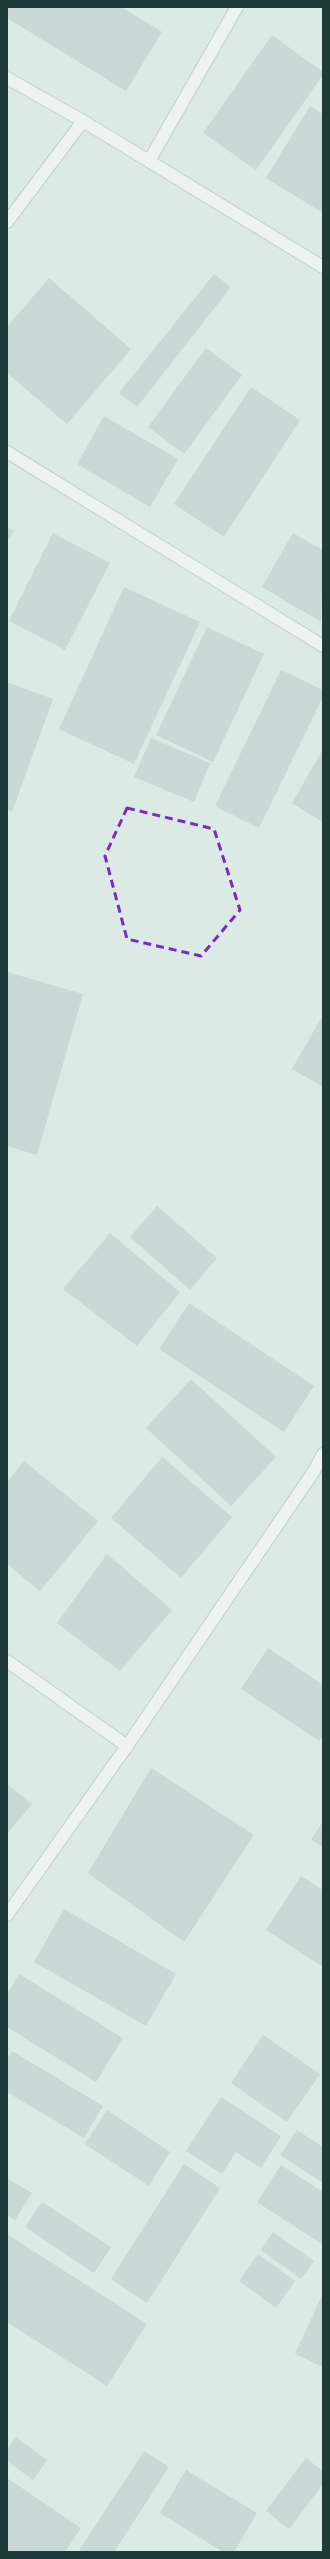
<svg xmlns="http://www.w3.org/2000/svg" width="330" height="2559" viewBox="0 0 330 2559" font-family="Ubuntu,sans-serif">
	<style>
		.building { fill: #b1c5c0 }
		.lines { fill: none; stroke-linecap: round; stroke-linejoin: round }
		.minor-casing { stroke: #9fb2ae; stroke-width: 14 }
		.minor { stroke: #fff; stroke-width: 12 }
		.marked { fill: none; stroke: #7b2cbf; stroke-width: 3; stroke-dasharray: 8 5; stroke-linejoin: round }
	</style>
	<rect width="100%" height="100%" fill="#dceae6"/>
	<path class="building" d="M7,7H121L162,32L126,91L7,18Z
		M272,35L323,72V75L256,170L203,133Z
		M310,106L323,114V213L266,178Z
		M214,274L231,287L137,407L119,393Z
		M49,278L131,349L67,424L7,373V327Z
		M206,348L242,375L184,454L148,427Z
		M251,387L300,420L224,537L174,504Z
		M104,416L178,459L150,507L77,464Z
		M7,527L14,531L7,541Z
		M53,533L110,563L65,650L9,621Z
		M293,533L323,550L321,622L262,587Z
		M124,587L200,622L134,764L59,729Z
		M207,627L264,654L213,762L156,735Z
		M281,670L323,690V697L259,828L215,806Z
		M7,682L53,699L12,812L7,810Z
		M151,738L210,763L194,802L134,777Z
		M323,749V822L292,803Z
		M7,972L83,994L37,1155L7,1146Z
		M323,1015V1087L292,1069Z
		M157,1206L217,1258L190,1290L130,1237Z
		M110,1233L180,1292L137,1346L63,1289Z
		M189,1303L314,1386L284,1432L159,1349Z
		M191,1379L276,1457L231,1506L146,1428Z
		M162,1457L232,1517L181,1578L111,1518Z
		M24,1461L98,1521L40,1591L7,1564V1482Z
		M107,1554L172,1610L120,1671L57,1623Z
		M268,1648L323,1685V1735L319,1741L241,1689Z
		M151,1768L254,1835L184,1942L88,1873Z
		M7,1784L32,1804L7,1834Z
		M323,1821V1847L311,1840Z
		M301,1876L323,1890V1967L266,1930Z
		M64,1909L176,1974L146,2026L34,1962Z
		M19,1974L123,2038L96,2082L7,2027V1994Z
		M263,2035L320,2074L287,2122L231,2083Z
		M12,2051L103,2106L84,2138L7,2092V2059Z
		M221,2097L281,2136L261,2168L236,2152L222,2174L186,2151Z
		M107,2110L170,2152L149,2186L85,2144Z
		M297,2130L323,2147V2183L280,2155Z
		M184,2164L220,2188L147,2303L111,2279Z
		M281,2165L323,2192V2245L257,2202Z
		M7,2178L32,2193L15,2220L7,2215Z
		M42,2202L111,2247L94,2273L25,2227Z
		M273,2232L314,2261L301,2279L261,2250Z
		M7,2234L147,2324L107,2386L7,2322Z
		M258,2254L295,2281L276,2308L239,2281Z
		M323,2293V2367L295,2354Z
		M16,2437L47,2460L33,2480L7,2461V2450Z
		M144,2451L169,2467L114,2552H78Z
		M306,2458L323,2471V2484L289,2529L266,2511Z
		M186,2470L257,2513L234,2552H223L160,2513Z
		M7,2478L81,2528L65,2552L7,2551Z"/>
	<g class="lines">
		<g class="minor-casing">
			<path id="minor" d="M7,78L83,121L323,267
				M149,161L237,7
				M7,222L83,121
				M7,452L323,646
				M7,1661L127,1746
				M7,1915L127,1746L314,1471L323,1454"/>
		</g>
		<use href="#minor" class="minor"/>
	</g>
	<path d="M0 0H330V2559H0ZM127,808L214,829L240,910L201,956L127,939L105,856Z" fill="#dceae6" fill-opacity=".55" fill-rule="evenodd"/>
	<path class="marked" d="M127,808L214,829L240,910L201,956L127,939L105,856Z"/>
	<rect width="330" height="2559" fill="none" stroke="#1d3b38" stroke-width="16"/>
</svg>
